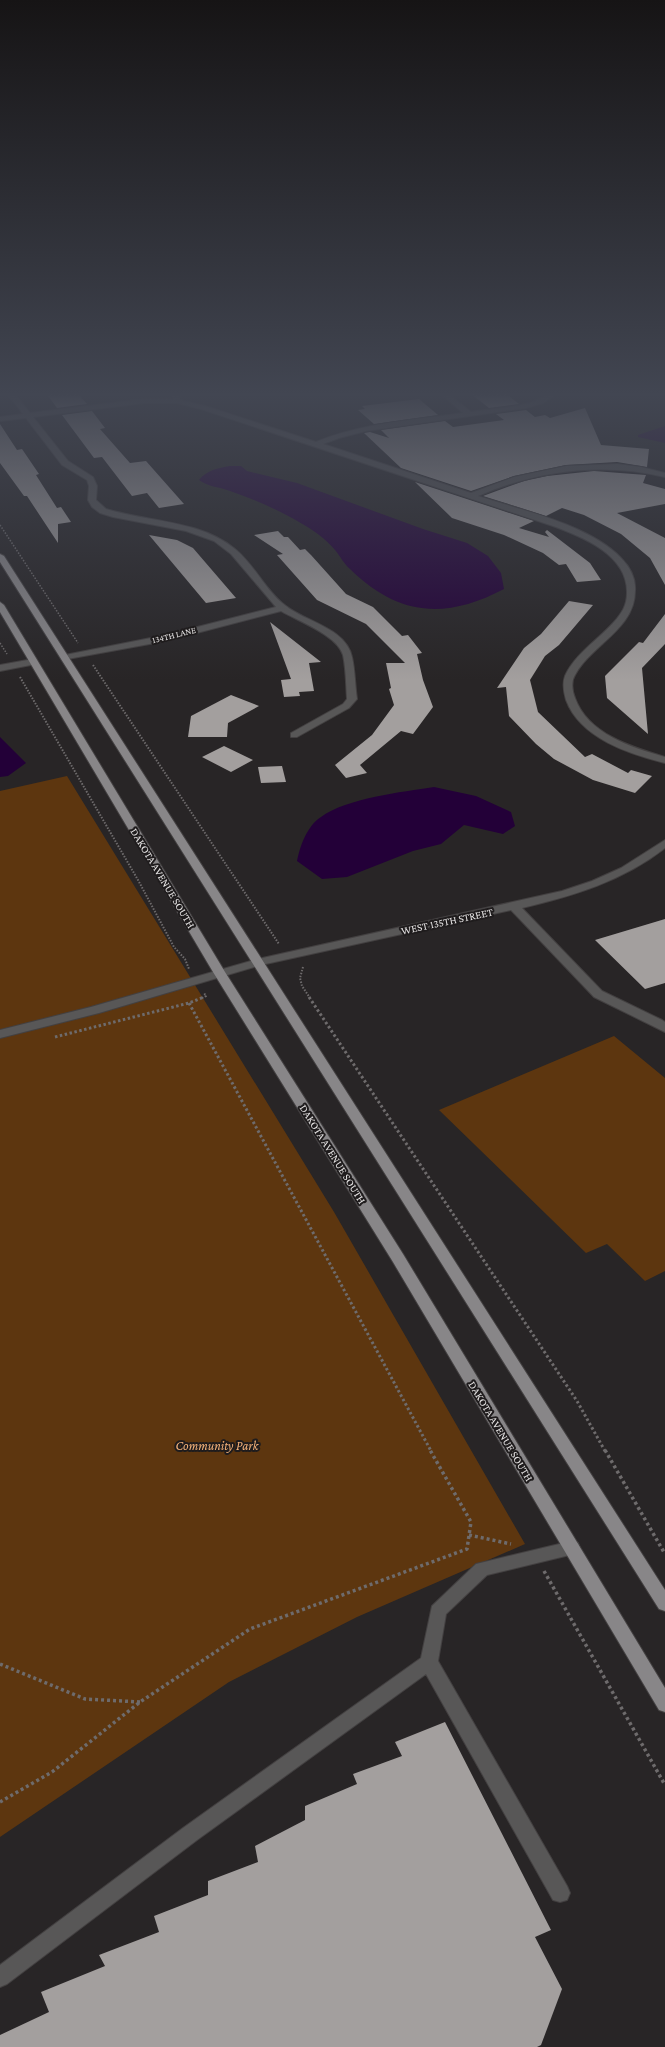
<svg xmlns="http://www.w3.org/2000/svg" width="665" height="2047" viewBox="0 0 665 2047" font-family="'Crimson Pro',serif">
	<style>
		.green { fill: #5d360f }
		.water { fill: #230038 }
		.building { fill: #a39f9e }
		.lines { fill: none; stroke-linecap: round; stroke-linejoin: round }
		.minor-casing { stroke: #434041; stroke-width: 2 }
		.major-casing { stroke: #434041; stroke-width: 2 }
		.path-far3 { stroke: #6e6b6c; stroke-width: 1.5; stroke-dasharray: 1.5 1.5; stroke-linecap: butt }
		.path-far2 { stroke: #6e6b6c; stroke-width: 2; stroke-dasharray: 1.5 1.5; stroke-linecap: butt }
		.path-far1 { stroke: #6e6b6c; stroke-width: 3; stroke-dasharray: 2.5 2.5; stroke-linecap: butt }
		.path { stroke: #6e6b6c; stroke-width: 3.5; stroke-dasharray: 3 3; stroke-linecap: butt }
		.minor { fill: #585757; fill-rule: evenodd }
		.major { fill: #888688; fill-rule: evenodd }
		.labels { text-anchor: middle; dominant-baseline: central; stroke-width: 4; stroke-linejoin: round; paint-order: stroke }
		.far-street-label { font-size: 9px; fill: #e7e5e5; stroke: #1f1c1d }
		.street-label { font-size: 11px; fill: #e7e5e5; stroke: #1f1c1d }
		.near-park-label { font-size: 13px; font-style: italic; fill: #f4b27a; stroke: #1f1c1d }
	</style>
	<rect width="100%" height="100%" fill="#282526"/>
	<path class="green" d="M67,776L334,1212L525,1544L357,1617L229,1682L0,1837V791Z
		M614,1036L665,1078V1271L645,1281L607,1244L586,1253L439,1110Z"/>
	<path class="water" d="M665,426V443L638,437V435Z
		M230,466H241L247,471L297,483L423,529L467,543L488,556L501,573L504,589C445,620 398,616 350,569C344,564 340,556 335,550C325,538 313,530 299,522C278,510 254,499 230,491C220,487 208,487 199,480C207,470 218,468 230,466Z
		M0,737L26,763L8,776L0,777Z
		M434,787L476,796L511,812L515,826L503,834L464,825L441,844L413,851L347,877L322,879L297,861C300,846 307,826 321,817C347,798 402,792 434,787Z"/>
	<path class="building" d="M46,393H77L87,404L57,408Z
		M470,393H505L519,404L489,408Z
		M419,399L438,415L374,424L358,410L365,409L362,406Z
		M585,408L601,445L649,449L647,467L617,462L566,465L514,476L471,491L401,468L364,433L370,432L389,438L381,430L445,421L453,427L504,420L496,414L526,410L535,417L545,415L550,418Z
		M92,411L105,428L100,429L130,463L146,461L184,504L159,508L147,493L132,496L102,457L94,458L62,415Z
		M0,424L17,450L22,449L39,474L36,475L57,508L61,507L71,522L58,524V543L27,496H24L0,463Z
		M594,471L646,475L643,483L665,489V504L617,513L665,538V585L650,558L621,534L584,515L562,508L546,516L483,496L524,481L547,476Z
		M415,482L534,521L519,528L549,537L545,532L547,530L590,563L601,580L577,582L566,564L559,565L543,553L504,535L452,518Z
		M278,531L284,537H288L300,550L305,549L311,555L346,594L373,607L402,636L408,635L422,653L417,654L423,680L433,707L413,734L401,731L360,765L367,773L346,778L335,765L372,735L394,705L389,689L391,688L386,663H405L366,624L317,600L277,555L283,554L254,535Z
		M149,535L177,540L193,548L236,598L206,603Z
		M569,601L593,605L559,645L545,656L530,680L538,712L585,757L592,754L628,773L631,770L652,776L635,793L593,780L554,759L536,744L509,716L506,687L497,688L524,648L541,634Z
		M665,614V644L642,668L648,734L607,698L605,676L639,642L643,643Z
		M270,622L321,662L309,663L314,691L299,692L300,696L284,697L281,680L291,679Z
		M231,695L259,706L228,723L227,737H188L191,716Z
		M224,746L253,760L231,772L202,757Z
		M282,766L286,782L261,783L258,767Z
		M665,919V983L645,989L595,940Z
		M445,1722L551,1930L535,1937L562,1989L541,2045L537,2047H0V2035L49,2012L41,1992L105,1966L99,1955L159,1932L154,1916L208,1895V1881L258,1862L255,1846L305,1820V1806L357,1784L353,1774L402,1756L395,1742Z"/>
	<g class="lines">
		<g class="minor-casing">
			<path id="minor" d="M7,393H14L30,413L144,399H173V393H179L180,400L205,406L316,442C362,423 414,420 463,413L440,393H447L471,412C490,409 511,408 530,403C537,401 546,394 552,395V397L543,403L526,408L366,431L339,438L323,444L471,493L514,477L566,466L617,464L641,467L665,473V477C601,462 539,470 478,496C521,510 590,525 621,558C630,567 636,579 635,591C635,629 592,644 575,675C571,681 572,691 575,698C588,734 631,747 665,757V763C629,754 580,738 566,700C564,693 562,684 565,676C575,654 598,640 614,622C622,613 627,605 627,593C628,555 583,537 553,526L201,409L177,403H144L33,417L68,461L93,477L97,486L96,500L106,509C148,522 200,520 235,549C254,564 267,593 286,606C306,622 346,628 352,657C355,670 355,685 357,699L349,708L297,737H291V733L343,704L347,699C346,685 346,669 343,655C337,635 298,621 281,611L166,641L62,660L61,658L65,655L166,635L276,607L231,554L214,541L186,531L113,517L100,513L92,507L88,500L89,486L87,480L62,465L26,418L0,421V417L23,414Z
				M33,659L38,662L36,664L0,671V665Z
				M665,840V848C623,881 573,896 522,908L602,991L662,1020L665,1022V1032L594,997L511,910L261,965L99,1013L0,1038V1030L91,1007L258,959L562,891L592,881L621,868Z
				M572,1541L578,1543L580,1548L578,1553L487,1575L446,1614L438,1661L567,1886L570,1893L567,1900L560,1902L553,1900L426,1674L197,1840L7,1984L0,1987V1965L183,1828L421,1658L432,1606L476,1564Z"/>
		</g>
		<g class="major-casing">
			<path id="major" d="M0,554L4,556L665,1590V1611L659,1609L0,562Z
				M0,602L4,605L225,972L403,1254L665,1688V1712L659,1710L393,1262L213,972L0,612Z"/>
		</g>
		<path class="path-far3" d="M0,525L78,643
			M0,643L7,654"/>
		<path class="path-far2" d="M93,665L279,944
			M20,677L138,880L174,947L185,959L189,969
			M303,967L300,978L302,986L310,998
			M202,998L206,996L204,993"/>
		<path class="path-far1" d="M309,997L577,1401L605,1451
			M189,1003L431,1451
			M55,1037L189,1003L204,997"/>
		<path class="path" d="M605,1450L665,1554
			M469,1535L511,1544
			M544,1571L665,1785
			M0,1664L85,1699L140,1702
			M0,1802L52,1772L140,1702L250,1629L467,1549L471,1522L430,1450"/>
		<use href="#minor" class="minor"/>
		<use href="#major" class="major"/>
	</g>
	<linearGradient id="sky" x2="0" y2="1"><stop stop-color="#161415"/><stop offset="0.58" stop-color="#424652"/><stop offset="1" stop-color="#424652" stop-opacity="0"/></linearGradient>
	<rect width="665" height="680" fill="url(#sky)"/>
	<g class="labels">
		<g class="far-street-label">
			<text transform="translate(174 635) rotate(-14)">134TH LANE</text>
		</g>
		<g class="street-label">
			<text transform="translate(163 878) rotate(59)">DAKOTA AVENUE SOUTH</text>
			<text transform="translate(447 921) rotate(-12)">WEST 135TH STREET</text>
			<text transform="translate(333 1154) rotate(58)">DAKOTA AVENUE SOUTH</text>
			<text transform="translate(501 1431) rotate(59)">DAKOTA AVENUE SOUTH</text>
		</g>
		<g class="near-park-label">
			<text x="217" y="1445">Community Park</text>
		</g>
	</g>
</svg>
